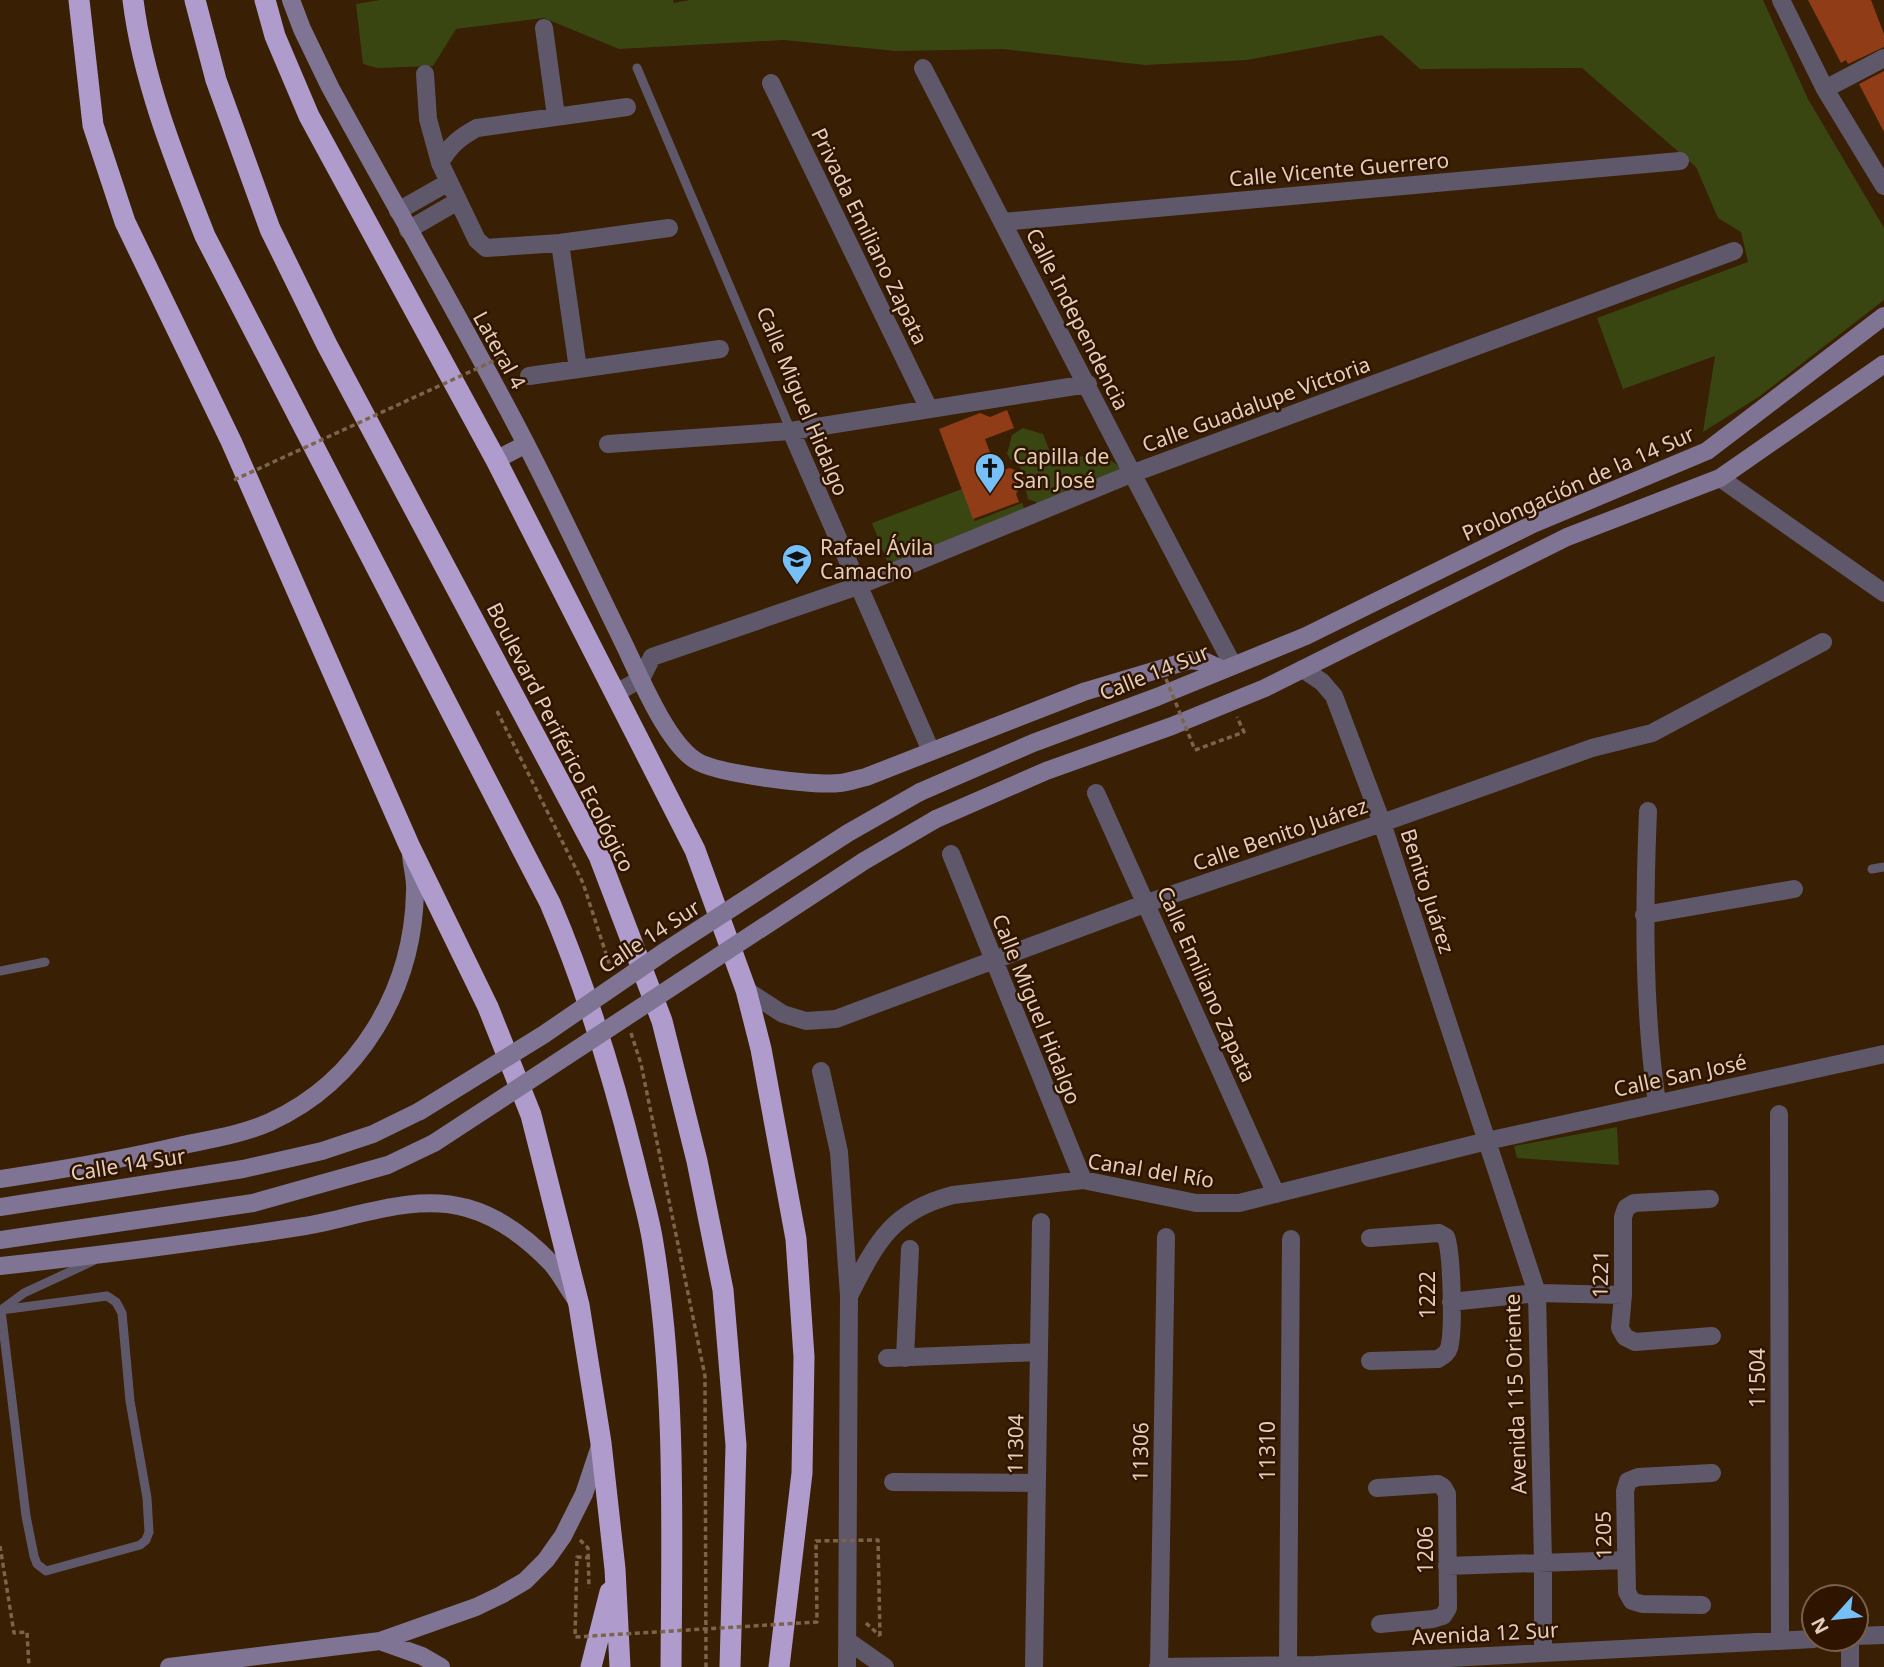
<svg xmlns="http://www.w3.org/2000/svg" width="1884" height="1667" viewBox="0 0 1884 1667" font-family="'Noto Sans',sans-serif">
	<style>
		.green { fill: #394612 }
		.building { fill: #903d17 }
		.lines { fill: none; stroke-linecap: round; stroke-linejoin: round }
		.path { stroke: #7c644b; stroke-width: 3.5; stroke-dasharray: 5 3.5; stroke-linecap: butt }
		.lane { stroke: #5f586b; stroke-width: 9 }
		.street { stroke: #5f586b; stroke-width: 18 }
		.secondary { stroke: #7f7493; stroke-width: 18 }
		.highway { stroke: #af9ccd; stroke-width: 21 }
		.path-bridge { stroke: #7c644b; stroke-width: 3.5; stroke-dasharray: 5 3.5; stroke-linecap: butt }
		.secondary-bridge { stroke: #7f7493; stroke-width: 18 }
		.labels { text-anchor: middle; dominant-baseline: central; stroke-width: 5; stroke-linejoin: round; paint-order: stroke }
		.street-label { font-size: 21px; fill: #e4cebb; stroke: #2f1500 }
		.poi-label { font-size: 21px; fill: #e4cebb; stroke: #2f1500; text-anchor: start }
	</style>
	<rect width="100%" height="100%" fill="#391f03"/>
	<path class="green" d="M380,0H673L674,3L690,0H1763L1808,99L1884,228V300L1760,396L1703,432L1715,356L1623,389L1597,318L1748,262L1741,232L1718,218L1696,167L1582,68L1420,69L1382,35L1247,60L1145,65L1003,49L896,51L784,40L619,49L544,18L456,29L433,66L377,68L363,64L356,4Z
		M1023,428L1043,434L1050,452L1047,459L1055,465L1053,458L1066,452L1076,457L1085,456L1090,460C1103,456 1117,460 1122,473L1039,507L1036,502L1028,499L1025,486L1020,488L1026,476L1018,465V459L1011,460L1007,454L1012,435Z
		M962,489L975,521L1022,503L1024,508L1033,505L890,569L872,523Z
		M1617,1127L1619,1165L1517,1158L1514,1146Z"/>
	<path class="building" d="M1808,0H1871L1884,34V47L1848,64L1846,60L1841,63Z
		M1884,71V132L1859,84Z
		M1007,410L1014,428L985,439L997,471L1010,468L1026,476L1016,494L1019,502L973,519L939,429L980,413L990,417Z"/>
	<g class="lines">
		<path class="path" d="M497,711L583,883L610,966
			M1195,750L1244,732L1237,717
			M631,1033L641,1064L705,1376L706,1667
			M580,1540L588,1548L589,1588
			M0,1546L14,1633L27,1632L29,1667
			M866,1623L880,1636"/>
		<path class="lane" d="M637,68L791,431
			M1872,869L1884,867
			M0,971L45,962
			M0,1310H1L107,1296L116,1302L122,1313L130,1401L147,1498L149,1532L146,1540L140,1545L46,1571L37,1564L34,1556L26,1516L1,1310L24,1293L93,1261"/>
		<path class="street" d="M1781,0L1825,89L1884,186
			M544,28L556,116
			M923,68C1026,267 1127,467 1233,665
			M425,74L428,119L440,163L477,240L486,248L560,243L669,228
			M771,83L929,409
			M1825,89L1884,58
			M440,163C449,146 460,137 477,128L627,107
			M398,211L449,182
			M1003,222L1680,161
			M408,230L458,201
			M560,243L578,369
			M529,376L720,349
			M791,431L931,751
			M608,444L791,431L1088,384
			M1720,478L1884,593
			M1303,669L1322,682L1334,696L1382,823L1537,1293L1543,1563V1653
			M614,694L641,679L652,657L858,586L1131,474L1734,251
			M1096,793L1276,1194
			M1648,811C1644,909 1643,1006 1657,1103
			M951,854L1083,1180
			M1644,915L1794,889
			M746,990L783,1014L806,1021L836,1019L1147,903L1382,823L1592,748L1652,733L1823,642
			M821,1071L839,1152L849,1296L847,1667
			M1779,1114L1780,1641
			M1710,1199L1634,1203L1626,1208L1623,1217V1295L1620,1328L1625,1337L1635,1342L1712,1336
			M1370,1238L1439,1233L1446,1237C1452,1253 1454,1332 1449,1348C1447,1354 1443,1356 1438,1359L1370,1361
			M849,1296C876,1243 891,1211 953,1195L1083,1180L1196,1203H1239L1487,1141L1884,1054
			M1451,1302L1537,1293L1623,1295
			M887,1358L1039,1352
			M905,1358L910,1249
			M893,1482L1037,1483
			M1377,1488L1438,1484L1443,1487L1447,1494L1448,1608L1443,1616L1433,1619L1380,1624
			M1447,1566L1626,1560
			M1702,1605L1642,1604L1632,1601L1627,1592L1625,1491L1628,1481L1638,1477L1712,1473
			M1856,1636L1884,1635
			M848,1641L885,1667
			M1288,1664L1291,1239
			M1034,1667L1041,1222
			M1158,1667L1315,1665L1814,1639
			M1159,1667L1166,1237
			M1850,1667V1639"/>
		<path class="secondary" d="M291,0L302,29L330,87C395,206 464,324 526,444C560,510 591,577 624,644C639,675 666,741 695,760C715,774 814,786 840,783C848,782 857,779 866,777L1086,691L1190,660L1206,662L1221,669
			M496,460L526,444
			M920,792L1033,743L1157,697L1306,636L1533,524L1707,451L1884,316
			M936,819L1046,771L1172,726L1265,688L1567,537L1720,478L1884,364
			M0,1179C61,1170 123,1159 183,1145C212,1139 243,1134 270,1122C360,1081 413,989 415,892C416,880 412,867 411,855
			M0,1207L243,1169L322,1151L373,1134L420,1111
			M0,1240L253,1203L388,1165L434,1143
			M0,1266C102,1255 204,1242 305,1226C357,1217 414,1193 467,1208C499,1217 528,1239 551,1263C560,1273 567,1287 575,1298
			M380,1641L422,1656L441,1667
			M169,1667L380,1641L476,1607L501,1595L525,1581L546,1560L563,1536L584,1494L600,1446"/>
		<path class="highway" d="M79,0L93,125L125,222L231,441L409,845L488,1007L531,1115L579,1305L601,1443L615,1569L620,1667
			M133,0C143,81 175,160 205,236L550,903C586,987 613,1076 635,1165C641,1191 649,1217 653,1243C676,1383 672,1525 671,1667
			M195,0L216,80L270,229L327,345L599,856L662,1021L697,1161L723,1290L736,1445L730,1667
			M265,0L275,36L309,116L496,460L695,850L746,990L761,1049L796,1239L804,1357L802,1473L779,1667
			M591,1667L610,1592"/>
		<path class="path-bridge" d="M234,480L500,358
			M1166,679L1195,750
			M590,1558L577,1557L575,1637L817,1622L816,1541L878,1540L880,1636"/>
		<path class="secondary-bridge" d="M420,1111L543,1035L667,950L848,833L920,792
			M434,1143L864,861L936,819"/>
	</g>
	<defs>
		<g id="church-pin" transform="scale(1.575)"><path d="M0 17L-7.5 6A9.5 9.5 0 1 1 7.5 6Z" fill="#76c0f7" stroke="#2f1500"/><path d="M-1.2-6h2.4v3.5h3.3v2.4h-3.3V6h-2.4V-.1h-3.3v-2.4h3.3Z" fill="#111"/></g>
		<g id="school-pin" transform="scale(1.575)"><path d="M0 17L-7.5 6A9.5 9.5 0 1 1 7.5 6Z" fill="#76c0f7" stroke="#2f1500"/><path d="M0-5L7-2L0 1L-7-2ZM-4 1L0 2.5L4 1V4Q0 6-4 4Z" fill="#111"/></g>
	</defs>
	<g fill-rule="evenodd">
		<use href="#church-pin" x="990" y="468"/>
		<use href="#school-pin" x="797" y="559"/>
	</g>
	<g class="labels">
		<g class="street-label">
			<text transform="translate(1339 169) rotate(-5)">Calle Vicente Guerrero</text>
			<text transform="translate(870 236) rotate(64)">Privada Emiliano Zapata</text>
			<text transform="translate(1078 319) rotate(63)">Calle Independencia</text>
			<text transform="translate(500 350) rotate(61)">Lateral 4</text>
			<text transform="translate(803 401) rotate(67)">Calle Miguel Hidalgo</text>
			<text transform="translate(1256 404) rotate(-20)">Calle Guadalupe Victoria</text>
			<text transform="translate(1578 483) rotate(-24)">Prolongación de la 14 Sur</text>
			<text transform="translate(1154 672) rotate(-22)">Calle 14 Sur</text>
			<text transform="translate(561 737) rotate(63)">Boulevard Periférico Ecológico</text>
			<text transform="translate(1280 834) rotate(-19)">Calle Benito Juárez</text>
			<text transform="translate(1428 891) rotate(72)">Benito Juárez</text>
			<text transform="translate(649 936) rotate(-33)">Calle 14 Sur</text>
			<text transform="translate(1207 984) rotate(66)">Calle Emiliano Zapata</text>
			<text transform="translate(1037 1009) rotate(68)">Calle Miguel Hidalgo</text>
			<text transform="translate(1680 1075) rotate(-12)">Calle San José</text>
			<text transform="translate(128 1164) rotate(-9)">Calle 14 Sur</text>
			<text transform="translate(1151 1170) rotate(9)">Canal del Río</text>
			<text transform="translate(1600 1274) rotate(-89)">1221</text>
			<text transform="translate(1427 1295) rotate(-90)">1222</text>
			<text transform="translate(1757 1378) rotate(-90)">11504</text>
			<text transform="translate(1515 1394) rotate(-92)">Avenida 115 Oriente</text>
			<text transform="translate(1015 1444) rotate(-89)">11304</text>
			<text transform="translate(1267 1451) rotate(-90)">11310</text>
			<text transform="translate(1140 1452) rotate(-89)">11306</text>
			<text transform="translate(1603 1535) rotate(-91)">1205</text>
			<text transform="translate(1425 1550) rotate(-90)">1206</text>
			<text transform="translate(1485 1633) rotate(-3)">Avenida 12 Sur</text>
		</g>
		<g class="poi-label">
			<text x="1013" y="456">Capilla de<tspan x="1013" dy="24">San José</tspan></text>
			<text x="820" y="547">Rafael Ávila<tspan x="820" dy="24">Camacho</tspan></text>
		</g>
	</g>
	<g transform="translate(1835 1618) rotate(243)"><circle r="33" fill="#2f1500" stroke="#775f4b" stroke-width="2"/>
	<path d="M0-5L12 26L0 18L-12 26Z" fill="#76c0f7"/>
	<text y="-10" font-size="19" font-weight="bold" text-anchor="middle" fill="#e4cebb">N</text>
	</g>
</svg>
